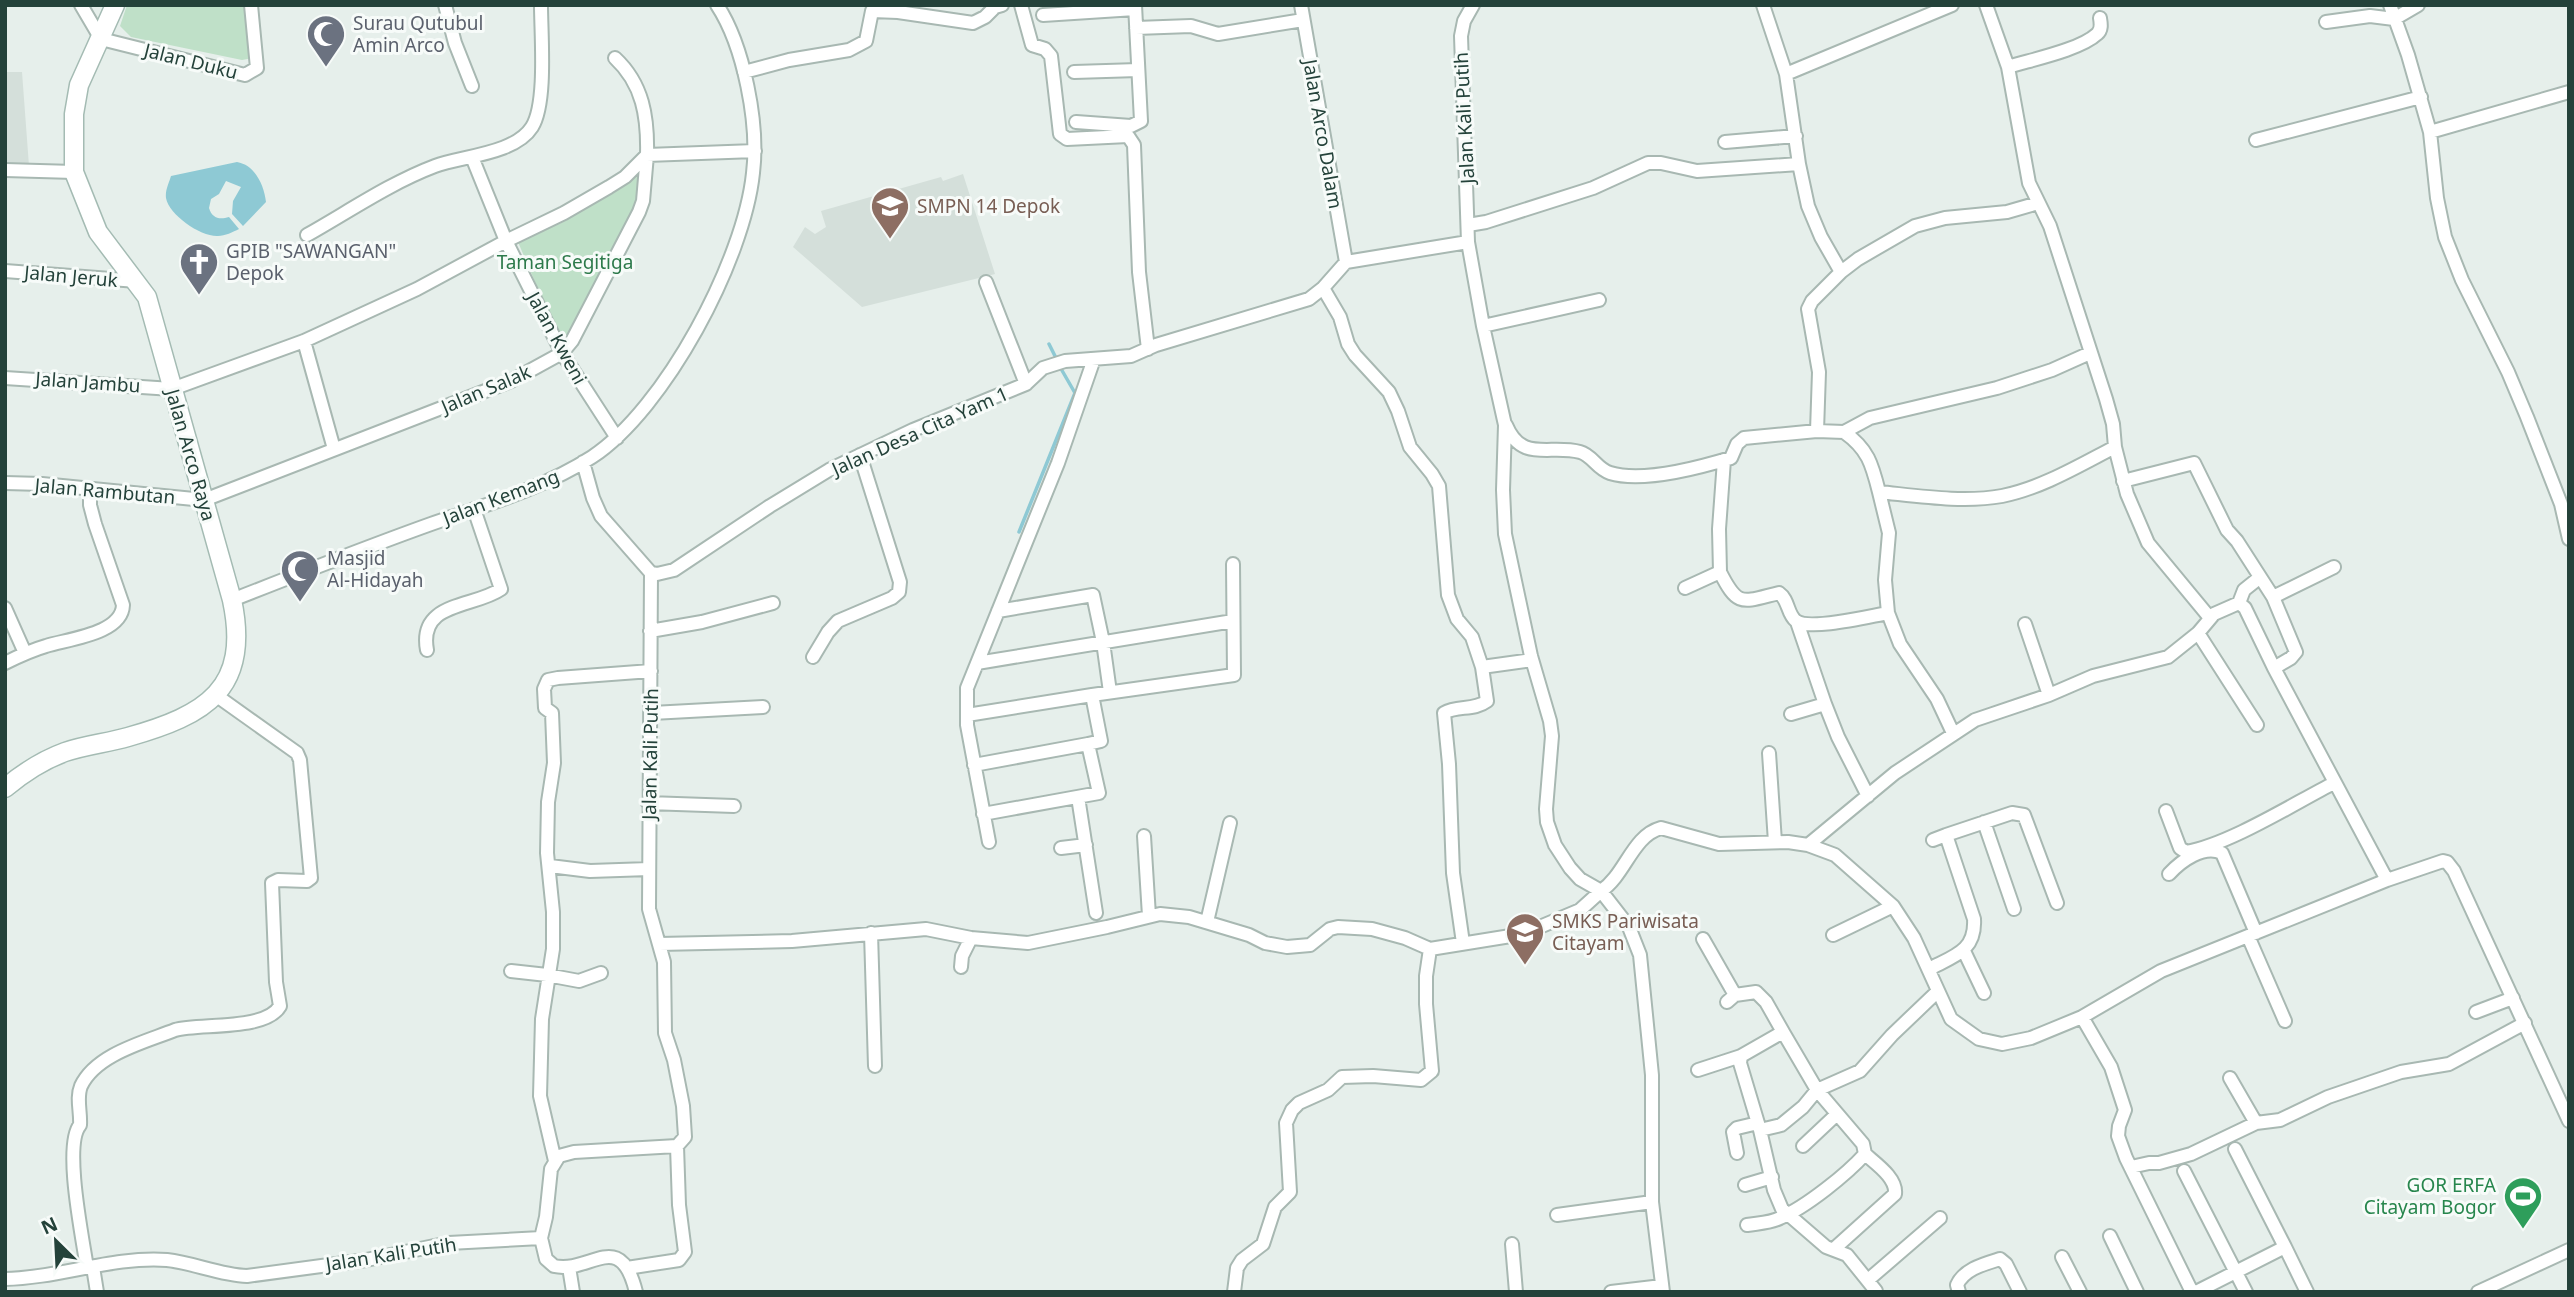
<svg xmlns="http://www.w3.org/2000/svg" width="2574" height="1297" viewBox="0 0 2574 1297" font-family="'Noto Sans',sans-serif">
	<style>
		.built { fill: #d4dfda }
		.green { fill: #bfe0c8 }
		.water { fill: #8ec9d4 }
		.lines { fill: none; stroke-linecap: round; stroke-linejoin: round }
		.stream { stroke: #8ec9d4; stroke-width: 3.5 }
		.minor-casing { stroke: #a8b8b2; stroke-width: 16 }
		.secondary-casing { stroke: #a4bbb3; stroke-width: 21 }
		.minor { stroke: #fff; stroke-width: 12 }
		.secondary { stroke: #fff; stroke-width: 18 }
		.labels { text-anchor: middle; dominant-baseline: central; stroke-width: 6; stroke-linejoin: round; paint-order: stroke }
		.worship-label { font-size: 19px; fill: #5b616d; stroke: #f7fbf9; text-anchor: start }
		.street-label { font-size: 19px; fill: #24423a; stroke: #f7fbf9 }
		.education-label { font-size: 19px; fill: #785e54; stroke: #f7fbf9; text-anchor: start }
		.park-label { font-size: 19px; fill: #2d7a4b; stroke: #f7fbf9 }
		.leisure-label { font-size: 19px; fill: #27864d; stroke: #f7fbf9; text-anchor: end }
	</style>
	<rect width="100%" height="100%" fill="#e6efeb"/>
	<path class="built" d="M5,72H22L29,166H5Z
		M963,174L995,274L862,307L793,247L805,227L815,234L826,227L821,211L941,177L943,181Z"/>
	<path class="green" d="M127,5H253V58L242,60L131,37L120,26Z
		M636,174H640V204L563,342L558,336L518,242L561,223L628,183Z"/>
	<path class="water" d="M237,162C255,165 264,185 266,202L243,226L232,214L233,201L241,187L226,181L219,194L211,199L209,208C212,218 219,220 229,217L239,229C233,232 225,236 218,236C201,237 169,215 166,198C165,190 169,183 171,176Z"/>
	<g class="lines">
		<path class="stream" d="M1049,344L1057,360
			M1019,532L1075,393L1060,367"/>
		<g class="minor-casing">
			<path id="minor" d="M81,5L101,39L245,75L257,68L251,5
				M445,5L455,43L472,86
				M1021,5L1032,45L1045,49L1051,56L1060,134L1067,139L1128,136L1134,145L1139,272L1148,349
				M1301,5L1346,262
				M1473,5L1464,21L1461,36L1468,242L1483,326L1505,425L1503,490L1505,534L1531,656L1550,721L1552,736L1546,809L1547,822L1555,845L1570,868L1580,879L1601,891C1626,874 1632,836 1661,828L1719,844L1788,842L1808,845L1835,855L1893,906L1914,938L1951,1019L1979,1039L2002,1044L2031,1038L2082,1017L2161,971L2387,880L2443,861L2447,862L2454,871L2569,1121
				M1763,5L1786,74L1799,164L1808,206L1821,237L1841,272L1812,301L1808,309L1819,372L1817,431
				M2390,5L2408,55L2430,132L2437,198L2445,237L2462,280L2508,372L2527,417L2561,504L2569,539
				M1043,15L1135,9
				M2326,22L2370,16L2394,19L2418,5
				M1136,28L1191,26L1218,34L1303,20
				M2008,67C2030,60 2080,50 2097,34C2102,30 2101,24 2100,18
				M744,72L789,60L849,50L866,41L872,11L898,12L973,23L985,17L995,7L1002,5
				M1074,72L1138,70
				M1786,74L1952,5
				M1076,122L1131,126L1141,121L1135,5
				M2430,132L2569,92
				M2256,140L2421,97
				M1725,142L1796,136
				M472,157L506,241L562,353L617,438
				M5,170L74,172
				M1468,225L1486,222L1593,188L1648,163H1661L1697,171L1799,164
				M307,235C348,212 390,183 435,166C462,156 515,154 532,127C547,103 541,35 541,5
				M5,271L137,281
				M1841,272L1858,259L1915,226L1945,218L2007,212L2038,203
				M986,282L1026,384
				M1323,288L1340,317L1348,344L1355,355L1389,392L1398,411L1410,447L1432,474L1439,486L1448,595L1457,619L1472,637L1482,667L1487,701C1474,711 1457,705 1444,713L1449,764L1453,873L1463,943
				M1483,326L1599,300
				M304,341L334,449
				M5,378L172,389L304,341L417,289L506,241L564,213L609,187L625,177L647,155C648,117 643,84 615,58
				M1506,425C1522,463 1549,444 1580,452C1592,455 1597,469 1610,473C1642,483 1698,468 1731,458L1737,444L1744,438L1817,431L1844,432L1870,418L1997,388L2052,370L2090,353
				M1844,432C1868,449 1872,464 1879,492C1919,496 1963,503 2002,496C2042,488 2080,465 2115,447L2113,424L2106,399L2050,226L2029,183L2008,67L1986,5
				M2115,447L2127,494L2148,543L2210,618
				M583,462L593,498L601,516L651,573
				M2123,481L2194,463L2227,530L2237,541L2273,597L2296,652L2291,658L2274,668L2387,880
				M5,483L42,484L204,500L511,381L562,353L572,341L639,212L643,201L647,155L755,151
				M1879,492L1889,533L1885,580L1888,613L1900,644L1937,699L1953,733
				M1720,572C1738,608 1742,602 1779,593C1789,600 1787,614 1796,621C1810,631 1870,616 1888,613
				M651,573L657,574L674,570L770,506L829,470L913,430L1026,384L1043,368L1065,361L1131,356L1156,345L1309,299L1323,288L1346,262L1468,242
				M1685,588L1720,572L1719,529L1724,460
				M2273,597L2334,567
				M232,600C298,574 364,548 431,524C485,505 542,489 592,457C665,409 744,260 753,173C759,124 744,46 717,5
				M2239,603L2244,590L2259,578
				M5,608L25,653
				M998,611L1093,595L1103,642L1110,692
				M1797,622L1825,704
				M2025,624L2049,695
				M650,631L702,622L773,603
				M2198,633L2257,725
				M427,650C418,601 474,608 501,589L474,509
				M813,657L828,632L838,621L892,598L899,592L900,582L860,455
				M5,663C19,656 32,650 46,646C68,639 122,634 123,605L95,524L90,505V489
				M977,663L1233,621
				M1482,667L1532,660
				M1092,695L1234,675L1233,564
				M652,713L763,707
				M1791,714L1825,704L1838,737L1868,796
				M967,715L1092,695L1101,741L1088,744
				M1769,753L1775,842
				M974,765L1088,744L1099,793L983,814
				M1078,797L1096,913
				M648,803L734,806
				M2166,811L2180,848L2186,852C2230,844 2293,804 2334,783
				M1984,822L2014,909
				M1946,835L2012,813L2024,815L2057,903
				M1144,836L1149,916
				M989,842L967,725V688L1058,463L1094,359
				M1808,845L1895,773L1975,720L2049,695L2093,676L2168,657L2198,633L2214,614L2239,603L2245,608L2274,668
				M1061,848L1086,845
				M550,866L590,871L649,869
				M2169,874C2181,861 2204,844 2222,853L2256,933
				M1207,922L1230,823
				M871,933L875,1066
				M1833,935L1893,906
				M2248,936L2285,1021
				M1703,939L1735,995
				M659,944L792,941L926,929L971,938L1028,943L1107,927L1160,914L1189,917L1249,935L1265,943L1287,947L1310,945L1330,929L1338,927L1372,929L1405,938L1430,949
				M1964,951L1984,993
				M961,967L962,956L971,938
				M1929,969C1954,956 1976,951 1974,919L1946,835L1933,840
				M511,971L547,975L579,981L601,973
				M1727,1002L1735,995L1756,992L1766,1002L1783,1032L1741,1056L1740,1063L1760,1130L1781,1125L1803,1107L1817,1090L1860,1071L1892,1035L1938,991
				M2476,1012L2513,998
				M2082,1017L2111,1067L2125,1110L2119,1126L2118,1136L2126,1158L2192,1292
				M1698,1070L1741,1056
				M2230,1078L2256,1123
				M1760,1130L1774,1190L1782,1209L1826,1247L1847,1255L1876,1291
				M1803,1146L1837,1114
				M1737,1153L1733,1132L1737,1128L1758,1123
				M555,1161L540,1096L542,1019L553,949V912L547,853L548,802L554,763L552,713L545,708L544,689L548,680L558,678L651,671
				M2131,1167L2149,1163H2159L2191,1154L2256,1123L2280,1120L2328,1097L2401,1072L2449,1064L2525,1023
				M2184,1171L2246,1292
				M1745,1185L1772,1177
				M1557,1215L1652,1202
				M1747,1225C1759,1223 1770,1223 1780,1218C1806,1207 1847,1174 1865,1154L1863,1144L1817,1090L1783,1032
				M2110,1236L2137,1292
				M541,1238L546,1259L554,1266C591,1274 620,1227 636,1292
				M1512,1244L1516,1292
				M2285,1247L2307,1292
				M1835,1248L1895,1194C1897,1178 1876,1164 1865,1154
				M2062,1257L2080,1292
				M93,1267L97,1292
				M569,1267L573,1292
				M87,1268C83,1240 63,1145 80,1125C81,1112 76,1098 81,1086C96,1054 145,1042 175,1030C199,1023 266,1031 280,1006L276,982L272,883L278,880L307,881L311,878L300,760L297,753L217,696
				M627,1268L679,1260L685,1252L679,1205L677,1146
				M5,1279C59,1278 113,1256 167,1260C194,1263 220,1275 247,1276L366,1260L449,1243L541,1238L546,1217L551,1169L559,1156L574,1152L677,1146L685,1137L683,1106L674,1060L665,1033L664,962L649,909L651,573
				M1868,1280L1940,1218
				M1234,1292L1237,1268L1242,1260L1263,1244L1275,1207L1290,1192L1286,1123L1292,1110L1299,1103L1328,1090L1342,1077L1373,1076L1421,1080L1432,1071L1426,1004V976L1430,949L1523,934L1580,910L1601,891L1629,927L1640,955L1652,1075V1202L1663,1292
				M1611,1292L1662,1286
				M1959,1292L1957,1285C1964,1269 1984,1264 2000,1259L2006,1264L2020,1292
				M2196,1292L2285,1247L2235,1149
				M2478,1292L2569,1250"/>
		</g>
		<g class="secondary-casing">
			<path id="secondary" d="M5,788C23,773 43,760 65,752C85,745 107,743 128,737C206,715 251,689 232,600L147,297L98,232L74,172V114L79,85L115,5"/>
		</g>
		<use href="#minor" class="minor"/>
		<use href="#secondary" class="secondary"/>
	</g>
	<defs>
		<g id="mosque-pin" transform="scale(2.0125)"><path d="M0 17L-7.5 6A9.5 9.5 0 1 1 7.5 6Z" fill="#6b7280" stroke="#f7fbf9"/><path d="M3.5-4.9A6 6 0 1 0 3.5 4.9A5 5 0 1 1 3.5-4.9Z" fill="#fff"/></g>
		<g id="school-pin" transform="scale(2.0125)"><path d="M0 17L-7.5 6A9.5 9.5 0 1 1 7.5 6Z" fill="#8d6e63" stroke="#f7fbf9"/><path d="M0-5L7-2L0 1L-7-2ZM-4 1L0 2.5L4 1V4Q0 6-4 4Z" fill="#fff"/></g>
		<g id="church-pin" transform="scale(2.0125)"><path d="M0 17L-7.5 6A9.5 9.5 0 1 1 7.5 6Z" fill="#6b7280" stroke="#f7fbf9"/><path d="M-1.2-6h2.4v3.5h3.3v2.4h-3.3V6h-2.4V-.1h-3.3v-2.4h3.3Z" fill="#fff"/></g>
		<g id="stadium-pin" transform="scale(2.0125)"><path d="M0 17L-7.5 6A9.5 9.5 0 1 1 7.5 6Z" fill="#2e9e5b" stroke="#f7fbf9"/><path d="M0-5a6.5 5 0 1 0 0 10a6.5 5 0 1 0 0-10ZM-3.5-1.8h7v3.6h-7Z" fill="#fff"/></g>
	</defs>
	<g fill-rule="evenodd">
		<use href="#mosque-pin" x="326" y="34"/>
		<use href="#school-pin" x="890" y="206"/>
		<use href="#church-pin" x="199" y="262"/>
		<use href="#mosque-pin" x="300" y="569"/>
		<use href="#school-pin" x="1525" y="932"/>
		<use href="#stadium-pin" x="2523" y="1196"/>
	</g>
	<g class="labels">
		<g class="worship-label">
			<text x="353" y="23">Surau Qutubul<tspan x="353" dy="22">Amin Arco</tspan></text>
			<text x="226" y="251">GPIB "SAWANGAN"<tspan x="226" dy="22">Depok</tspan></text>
			<text x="327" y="558">Masjid<tspan x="327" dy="22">Al-Hidayah</tspan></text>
		</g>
		<g class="street-label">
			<text transform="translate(191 61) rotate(14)">Jalan Duku</text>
			<text transform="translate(1464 118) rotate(-93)">Jalan Kali Putih</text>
			<text transform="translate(1323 134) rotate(80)">Jalan Arco Dalam</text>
			<text transform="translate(71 276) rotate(5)">Jalan Jeruk</text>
			<text transform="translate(557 338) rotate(61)">Jalan Kweni</text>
			<text transform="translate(88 382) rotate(4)">Jalan Jambu</text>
			<text transform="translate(486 389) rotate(-23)">Jalan Salak</text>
			<text transform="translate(920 431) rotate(-24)">Jalan Desa Cita Yam 1</text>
			<text transform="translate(191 455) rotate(74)">Jalan Arco Raya</text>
			<text transform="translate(105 491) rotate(5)">Jalan Rambutan</text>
			<text transform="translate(501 497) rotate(-21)">Jalan Kemang</text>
			<text transform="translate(650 754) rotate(-89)">Jalan Kali Putih</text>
			<text transform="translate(391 1254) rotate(-9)">Jalan Kali Putih</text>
		</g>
		<g class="education-label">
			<text x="917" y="206">SMPN 14 Depok</text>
			<text x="1552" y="921">SMKS Pariwisata<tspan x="1552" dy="22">Citayam</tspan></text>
		</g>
		<g class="park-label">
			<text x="565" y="262">Taman Segitiga</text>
		</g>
		<g class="leisure-label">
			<text x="2496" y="1185">GOR ERFA<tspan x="2496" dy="22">Citayam Bogor</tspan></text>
		</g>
	</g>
	<rect width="2574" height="1297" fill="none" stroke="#24423a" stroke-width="14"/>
	<g transform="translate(56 1241) rotate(336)" stroke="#f7fbf9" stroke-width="5" paint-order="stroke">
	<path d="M0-5L12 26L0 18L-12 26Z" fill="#24423a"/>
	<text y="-10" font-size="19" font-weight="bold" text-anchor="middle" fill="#24423a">N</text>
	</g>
</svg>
